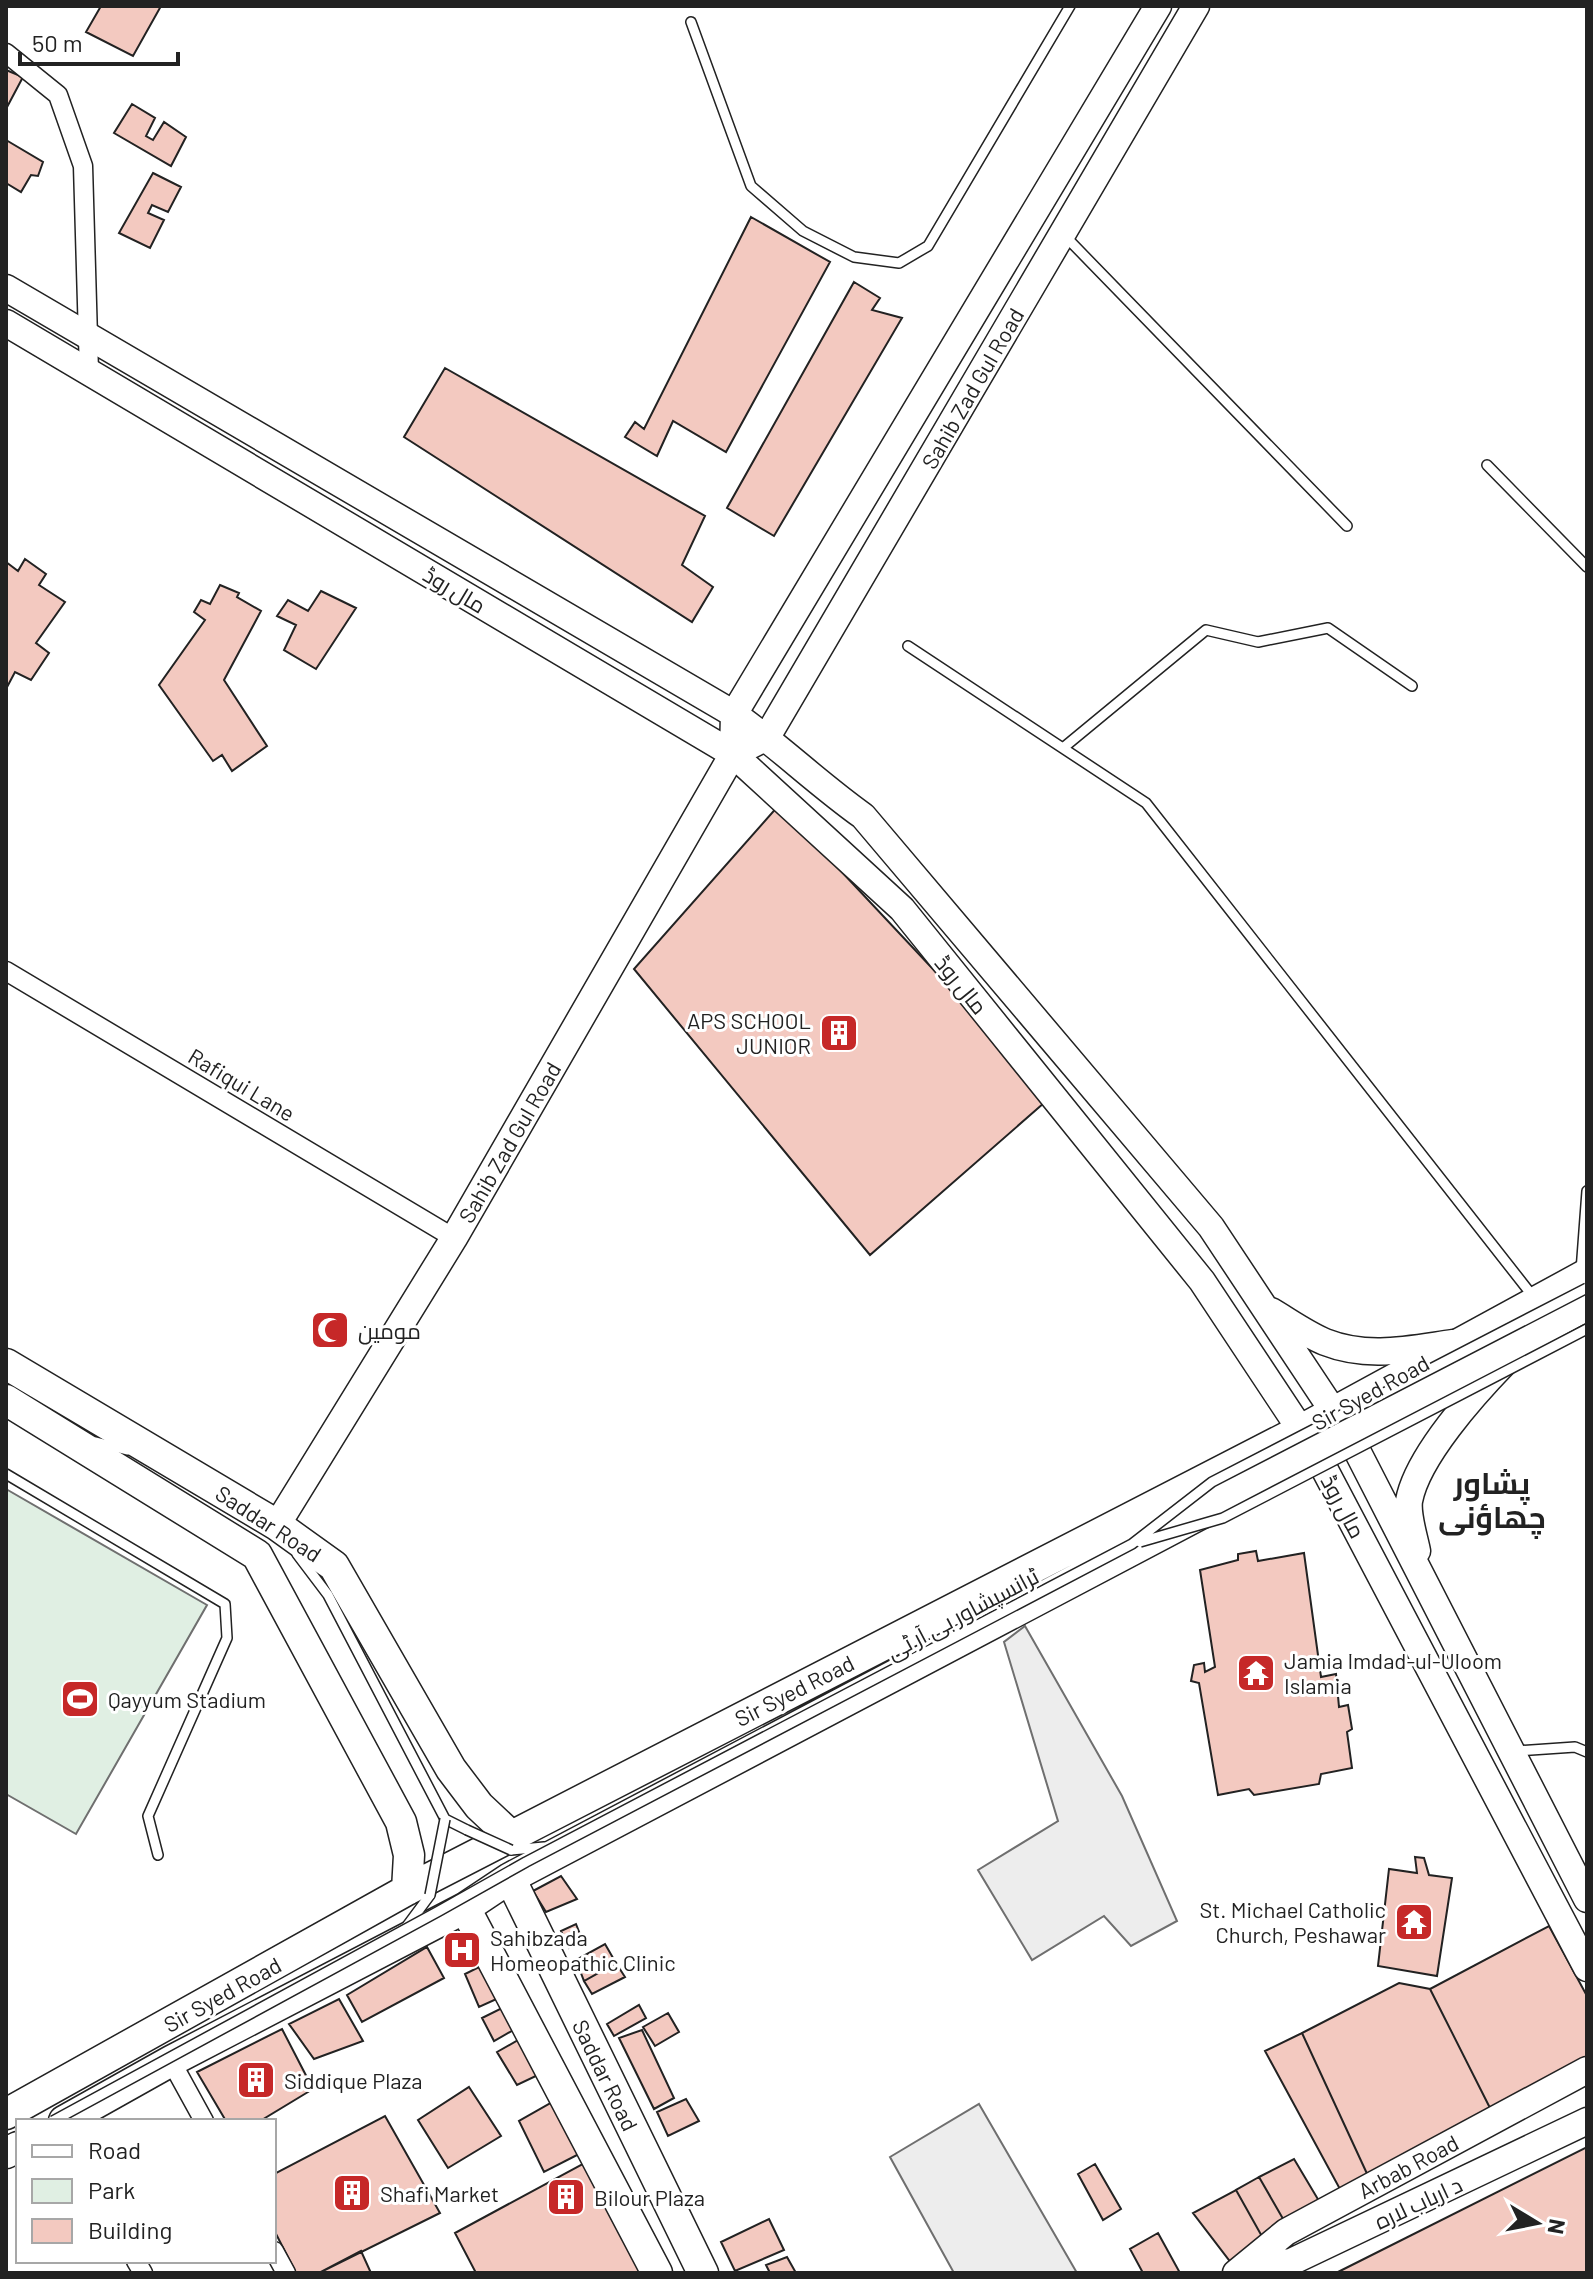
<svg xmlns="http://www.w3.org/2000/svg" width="1593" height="2279" viewBox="0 0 1593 2279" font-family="Barlow,Cairo,sans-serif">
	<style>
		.green { fill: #e0efe3; stroke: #6f6f6f; stroke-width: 2 }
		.parking { fill: #ededed; stroke: #6f6f6f; stroke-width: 2 }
		.building { fill: #f3c9c0; stroke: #222; stroke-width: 2 }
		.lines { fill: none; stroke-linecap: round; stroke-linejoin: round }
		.lane-casing { stroke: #222; stroke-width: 12 }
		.street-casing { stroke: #222; stroke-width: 21 }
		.secondary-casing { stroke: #222; stroke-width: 29 }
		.primary-casing { stroke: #222; stroke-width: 33 }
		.lane { stroke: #fff; stroke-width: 9 }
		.street { stroke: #fff; stroke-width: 18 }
		.secondary { stroke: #fff; stroke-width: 26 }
		.primary { stroke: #fff; stroke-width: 30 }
		.lane-bridge-casing { stroke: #222; stroke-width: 12; stroke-linecap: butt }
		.lane-bridge { stroke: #fff; stroke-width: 9 }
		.labels { text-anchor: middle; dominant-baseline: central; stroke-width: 6; stroke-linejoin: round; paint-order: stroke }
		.street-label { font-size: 22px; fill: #222; stroke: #fff }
		.poi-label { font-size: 22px; fill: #222; stroke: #fff; text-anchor: start }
		.district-label { font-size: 30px; font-weight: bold; fill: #222; stroke: #fff }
	</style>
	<rect width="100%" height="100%" fill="#fff"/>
	<path class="green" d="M6,1489L207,1605L76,1834L6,1794Z"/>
	<path class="parking" d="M1025,1626L1122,1796L1177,1921L1131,1946L1104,1916L1032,1960L978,1870L1058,1821L1004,1642Z
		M979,2104L1077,2273H954L890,2157Z"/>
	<path class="building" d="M101,6H161L133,56L86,32Z
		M6,70L23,77L6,109Z
		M132,104L155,118L146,136L153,140L164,122L186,137L171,166L114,133Z
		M6,140L43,162L38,176L31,175L21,192L6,183Z
		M153,173L181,187L168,212L152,205L148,213L164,220L150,248L119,233Z
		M751,217L830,262L726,452L673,421L657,456L625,437L635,422L644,429Z
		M854,282L880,298L872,310L902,318L774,536L727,508Z
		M445,368L705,516L682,565L713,587L692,622L404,437Z
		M25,559L46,574L39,585L65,602L36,643L49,653L31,680L15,672L6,689V562L18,571Z
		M220,585L239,593L237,597L261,611L224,680L267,746L232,771L222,755L213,761L159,685L205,620L194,612L201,600L210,604Z
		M321,591L356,608L316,669L284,650L296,625L277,616L288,600L308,611Z
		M779,805L1052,1096L870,1255L634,969Z
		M1256,1551L1258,1561L1304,1553L1321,1677L1336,1674L1339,1707L1348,1705L1352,1729L1347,1732L1352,1768L1321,1774L1319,1784L1254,1795L1249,1789L1218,1795L1199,1683L1191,1681L1194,1665L1204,1663L1205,1672L1215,1667L1200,1570L1238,1560V1554Z
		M1415,1857L1424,1858L1429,1875L1452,1878L1437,1976L1378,1966L1389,1869L1417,1873Z
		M561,1876L577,1899L546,1912L533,1891Z
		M576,1924L583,1942L569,1948L561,1931Z
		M1549,1926L1587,1996V2056L1490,2108L1430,1989Z
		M605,1944L616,1963L584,1981L576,1960Z
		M427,1947L444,1978L362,2022L347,1995Z
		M616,1963L625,1977L592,1994L584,1981Z
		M485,1964L501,1997L479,2007L465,1974Z
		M1399,1983L1430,1989L1490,2108L1369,2178L1302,2033Z
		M339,1999L363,2041L314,2059L289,2024Z
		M639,2005L646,2018L614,2036L607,2024Z
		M506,2006L517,2028L494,2041L482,2018Z
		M668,2013L679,2032L655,2046L643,2027Z
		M282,2029L313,2089L260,2121H226L197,2072Z
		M642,2030L674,2098L654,2109L619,2038Z
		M1302,2033L1369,2178L1341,2191L1265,2051Z
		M520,2039L538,2075L517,2085L497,2052Z
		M469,2087L501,2136L448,2168L418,2120Z
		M686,2099L699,2121L668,2136L657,2112Z
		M556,2100L581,2153L544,2172L519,2121Z
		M385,2116L440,2213L319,2273H296L274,2230V2174Z
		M1587,2147V2273H1336Z
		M1294,2159L1322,2206L1286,2224L1259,2177Z
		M590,2160L650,2273H476L455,2233Z
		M1095,2164L1121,2209L1103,2220L1078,2174Z
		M1259,2177L1286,2224L1264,2240L1236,2190Z
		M1236,2190L1264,2240L1232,2264L1193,2213Z
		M769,2219L784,2250L735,2271L721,2242Z
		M1158,2233L1180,2273H1143L1130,2249Z
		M361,2251L371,2273H319Z
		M787,2257L796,2273H770L766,2265Z"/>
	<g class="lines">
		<g class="lane-casing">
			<path id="lane" d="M691,22L751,186L803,231L854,257L899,263L928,246L1070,6
				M1065,236L1347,526
				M1487,465L1587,567
				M908,646L1146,803L1535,1299
				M1063,748L1206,630L1258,642L1328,628L1412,686
				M1581,1271L1587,1191
				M96,1442L127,1450
				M6,1474L225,1604L227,1638L148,1816L158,1855
				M297,1554L328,1595L445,1819L467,1830
				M1517,1751L1575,1747L1587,1752
				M511,1850L544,1847
				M407,1926L430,1895"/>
		</g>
		<g class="street-casing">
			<path id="street" d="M6,53L58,95L83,166L89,372
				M6,971L454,1238
				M171,2061L204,2121
				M274,2251L286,2273
				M136,2261L143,2273"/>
		</g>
		<g class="secondary-casing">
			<path id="secondary" d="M6,288L734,714C779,746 818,784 863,816L1211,1227L1349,1435L1587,1899
				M6,323L733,754L902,909L1202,1281L1316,1453L1587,1968
				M751,745L767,737L1196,6
				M1271,1311C1288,1321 1306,1334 1325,1342C1368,1359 1410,1349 1453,1343
				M277,1525L454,1238L733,754L734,714L1158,6
				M1417,1551C1414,1536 1407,1515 1409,1501C1417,1457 1474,1394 1505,1362
				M1245,2268L1291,2262L1587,2121
				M1236,2273L1286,2232L1587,2070"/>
		</g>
		<g class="primary-casing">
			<path id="primary" d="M6,1364L277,1525L334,1566L451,1769L479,1806L511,1836
				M6,1400L257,1555L401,1822L409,1855L407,1890
				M510,1878L703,2273
				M465,1908L657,2273
				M6,2114L407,1890L1301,1430L1587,1274
				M64,2121L171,2061L465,1908L510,1878L1316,1453L1587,1305
				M6,2153L18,2147"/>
		</g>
		<use href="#lane" class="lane"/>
		<use href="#street" class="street"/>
		<use href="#secondary" class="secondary"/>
		<use href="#primary" class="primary"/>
		<g class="lane-bridge-casing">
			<path id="lane-bridge" d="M1140,1542L1223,1518L1587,1329
				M467,1830L511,1850
				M430,1895L445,1819
				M53,2121L439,1911L526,1862L1132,1544L1212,1482L1587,1288"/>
		</g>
		<use href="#lane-bridge" class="lane-bridge"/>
	</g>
	<defs>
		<g id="building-square" transform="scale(2)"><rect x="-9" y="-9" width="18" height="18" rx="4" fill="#c62828" stroke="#fff"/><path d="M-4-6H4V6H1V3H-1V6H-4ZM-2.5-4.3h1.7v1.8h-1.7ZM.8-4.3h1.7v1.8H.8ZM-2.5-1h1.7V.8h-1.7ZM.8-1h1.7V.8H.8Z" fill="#fff"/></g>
		<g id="mosque-square" transform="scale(2)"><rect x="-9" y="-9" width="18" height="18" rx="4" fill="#c62828" stroke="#fff"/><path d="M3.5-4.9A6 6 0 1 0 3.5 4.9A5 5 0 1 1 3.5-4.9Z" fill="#fff"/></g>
		<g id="temple-square" transform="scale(2)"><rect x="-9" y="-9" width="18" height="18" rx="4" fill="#c62828" stroke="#fff"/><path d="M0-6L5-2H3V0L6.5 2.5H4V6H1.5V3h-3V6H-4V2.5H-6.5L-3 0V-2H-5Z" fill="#fff"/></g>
		<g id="stadium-square" transform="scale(2)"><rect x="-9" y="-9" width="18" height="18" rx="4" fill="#c62828" stroke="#fff"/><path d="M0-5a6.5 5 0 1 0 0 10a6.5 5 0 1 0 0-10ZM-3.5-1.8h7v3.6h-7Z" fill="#fff"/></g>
		<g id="hospital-square" transform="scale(2)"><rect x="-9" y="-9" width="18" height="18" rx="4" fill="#c62828" stroke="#fff"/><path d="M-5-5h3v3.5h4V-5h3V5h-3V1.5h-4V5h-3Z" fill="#fff"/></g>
	</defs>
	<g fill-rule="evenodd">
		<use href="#building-square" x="839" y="1033"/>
		<use href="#mosque-square" x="330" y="1330"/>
		<use href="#temple-square" x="1256" y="1673"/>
		<use href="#stadium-square" x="80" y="1699"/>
		<use href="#temple-square" x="1414" y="1922"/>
		<use href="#hospital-square" x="462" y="1950"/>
		<use href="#building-square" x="256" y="2080"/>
		<use href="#building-square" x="352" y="2193"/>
		<use href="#building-square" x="566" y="2197"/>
	</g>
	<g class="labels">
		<g class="street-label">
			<text transform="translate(972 388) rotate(-60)">Sahib Zad Gul Road</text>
			<text transform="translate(455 589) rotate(31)">مال روڈ</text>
			<text transform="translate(962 984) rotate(51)">مال روڈ</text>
			<text transform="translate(242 1084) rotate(31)">Rafiqui Lane</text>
			<text transform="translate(509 1142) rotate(-60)">Sahib Zad Gul Road</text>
			<text transform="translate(1370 1392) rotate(-29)">Sir Syed Road</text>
			<text transform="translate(1344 1506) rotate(62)">مال روڈ</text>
			<text transform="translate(269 1523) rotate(33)">Saddar Road</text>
			<text transform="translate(962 1613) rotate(-28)">ٹرانسپشاور بی آر ٹی</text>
			<text transform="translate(794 1690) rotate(-27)">Sir Syed Road</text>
			<text transform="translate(222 1994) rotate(-29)">Sir Syed Road</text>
			<text transform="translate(606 2075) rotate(64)">Saddar Road</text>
			<text transform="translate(1408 2166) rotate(-28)">Arbab Road</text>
			<text transform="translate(1418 2202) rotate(-25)">د ارباب لاره</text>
		</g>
		<g class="poi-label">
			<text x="811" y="1020" text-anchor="end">APS SCHOOL<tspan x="811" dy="25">JUNIOR</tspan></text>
			<text x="358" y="1330">مومین</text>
			<text x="1284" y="1660">Jamia Imdad-ul-Uloom<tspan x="1284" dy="25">Islamia</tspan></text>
			<text x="108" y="1699">Qayyum Stadium</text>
			<text x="1386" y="1909" text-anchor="end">St. Michael Catholic<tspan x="1386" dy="25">Church, Peshawar</tspan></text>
			<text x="490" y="1937">Sahibzada<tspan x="490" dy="25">Homeopathic Clinic</tspan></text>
			<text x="284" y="2080">Siddique Plaza</text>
			<text x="380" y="2193">Shafi Market</text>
			<text x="594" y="2197">Bilour Plaza</text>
		</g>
		<g class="district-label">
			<text x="1492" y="1482">پشاور<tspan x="1492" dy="34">چھاؤنی</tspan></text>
		</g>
	</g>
	<rect width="1593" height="2279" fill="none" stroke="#222222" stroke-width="16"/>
	<rect x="16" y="2119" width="260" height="144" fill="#ffffff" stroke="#a7a7a7" stroke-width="2"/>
	<rect x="32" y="2145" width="40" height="12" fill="#ffffff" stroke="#a7a7a7" stroke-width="2"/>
	<text x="88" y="2159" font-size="24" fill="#222222">Road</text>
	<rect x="32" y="2179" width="40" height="24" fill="#e0efe3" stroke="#a7a7a7" stroke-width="2"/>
	<text x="88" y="2199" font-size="24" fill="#222222">Park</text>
	<rect x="32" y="2219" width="40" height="24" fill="#f3c9c0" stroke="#a7a7a7" stroke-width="2"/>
	<text x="88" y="2239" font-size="24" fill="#222222">Building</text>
	<g transform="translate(1537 2223) rotate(100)" stroke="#ffffff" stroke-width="6" paint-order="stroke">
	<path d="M0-6L14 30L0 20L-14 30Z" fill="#222222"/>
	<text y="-12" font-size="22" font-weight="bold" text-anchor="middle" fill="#222222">N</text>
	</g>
	<path d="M20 52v12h158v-12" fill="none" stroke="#222222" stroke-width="4"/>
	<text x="32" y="52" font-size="24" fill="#222222" stroke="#ffffff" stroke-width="6" paint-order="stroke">50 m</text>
</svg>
